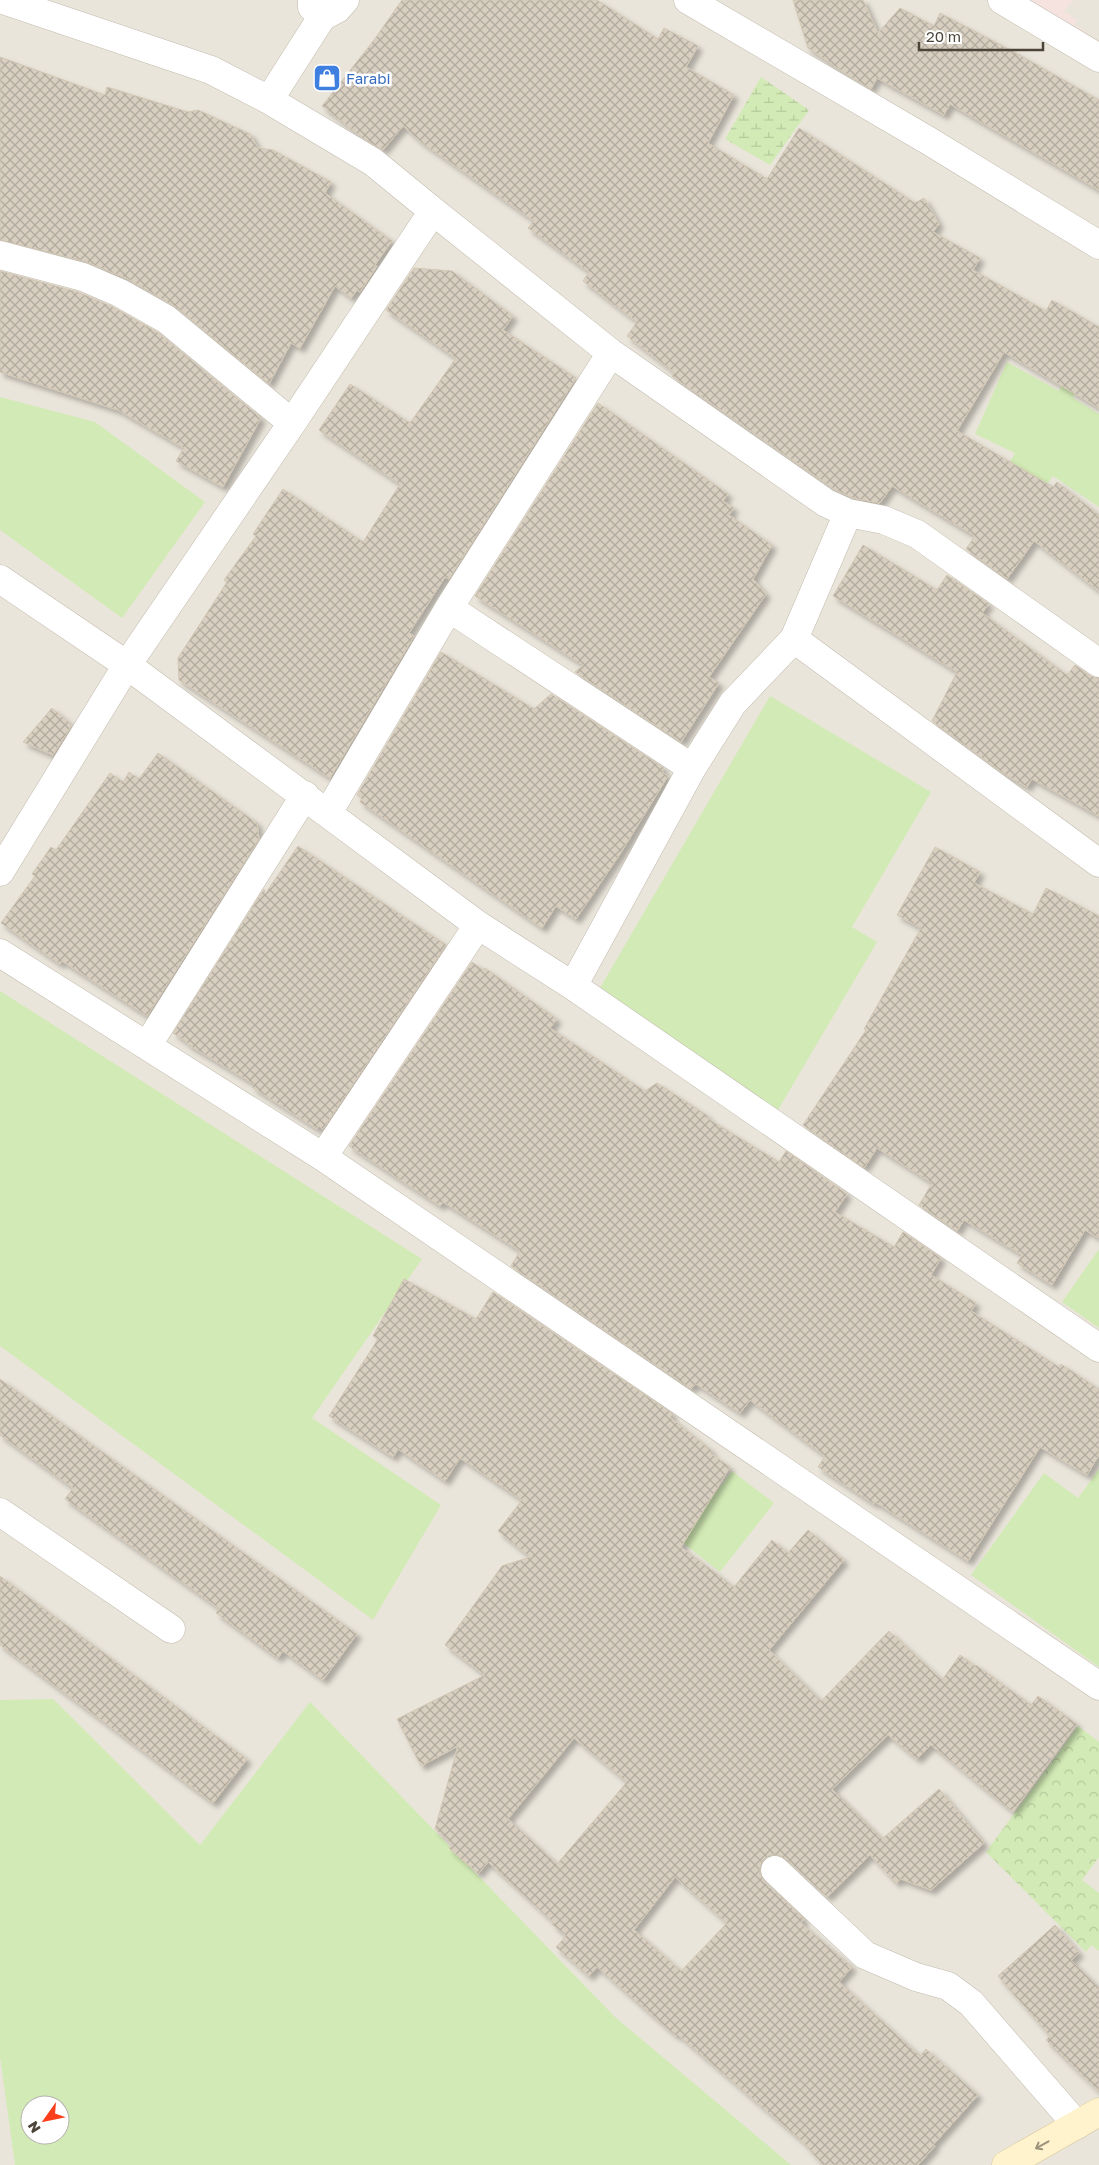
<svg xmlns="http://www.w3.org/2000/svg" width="1099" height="2165" viewBox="0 0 1099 2165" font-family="'Golos Text',sans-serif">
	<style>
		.residential { fill: #eae5da; fill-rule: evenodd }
		.medical { fill: #f6e3e0 }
		.green { fill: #d2eab5; fill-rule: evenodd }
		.wetland { fill: url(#wetland-marsh) }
		.park { fill: url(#park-crowns) }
		.building { fill: url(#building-cross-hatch); stroke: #d3c7b4; fill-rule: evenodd; filter: url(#shadow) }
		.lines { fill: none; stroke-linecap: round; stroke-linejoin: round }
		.street-casing { stroke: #c2bbae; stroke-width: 29 }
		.secondary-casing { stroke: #d6c79b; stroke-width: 29 }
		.street { stroke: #fff; stroke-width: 28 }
		.secondary { stroke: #fff3cd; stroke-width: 28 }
		.oneway { stroke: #9c937c }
		.labels { text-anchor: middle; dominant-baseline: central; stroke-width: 5; stroke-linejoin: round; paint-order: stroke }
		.shop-label { font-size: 15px; fill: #366cbe; stroke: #fff; text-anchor: start }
	</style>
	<defs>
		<pattern id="wetland-marsh" width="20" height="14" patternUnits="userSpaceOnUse" patternTransform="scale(1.25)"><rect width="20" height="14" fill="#d2eab5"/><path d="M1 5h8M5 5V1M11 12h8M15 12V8" fill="none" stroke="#b6ca9c"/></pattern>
		<pattern id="park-crowns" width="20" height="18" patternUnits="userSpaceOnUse" patternTransform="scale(1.25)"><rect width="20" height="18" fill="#d2eab5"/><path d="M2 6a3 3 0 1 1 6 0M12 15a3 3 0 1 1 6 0" fill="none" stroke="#b6ca9c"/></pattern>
		<pattern id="building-cross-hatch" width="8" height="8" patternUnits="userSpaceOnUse" patternTransform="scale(1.25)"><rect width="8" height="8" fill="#d8cfc1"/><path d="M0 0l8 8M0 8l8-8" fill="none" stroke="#b1aa9e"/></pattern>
		<filter id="shadow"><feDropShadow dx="4.5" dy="4.5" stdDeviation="2.5" flood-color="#0004"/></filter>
	</defs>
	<rect width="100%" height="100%" fill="#f6f3ec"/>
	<path class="residential" d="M0,0H1099V2165H0ZM30,2105H60V2135H30Z"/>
	<path class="medical" d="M1006,0H1073L1064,11L1077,20L1074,25L1085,31L1080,43Z"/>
	<path class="green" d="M1007,362L1059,391L1062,382L1076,387L1073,398L1099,414V507L1053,476L1016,527L986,506L1015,453L975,434Z
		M0,397L95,422L205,502L122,618L0,530Z
		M770,696L931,792L852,927L877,942L775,1115L597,993Z
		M0,991L422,1259L312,1418L441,1505L373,1620L0,1346Z
		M1099,1249V1328L1062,1302Z
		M1099,1469V1667L971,1575L1044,1473L1078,1498Z
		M732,1471L774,1503L720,1572L654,1520L684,1481L709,1501Z
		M53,1699L200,1845L310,1702L615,2017L791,2165H15L0,2057V1700ZM30,2105H60V2135H30Z"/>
	<path class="wetland" d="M761,77L809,110L770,165L725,139Z"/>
	<path class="park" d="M1078,1726L1099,1742V1857L1082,1880L1099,1893V1951L1091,1945L1086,1952L986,1852Z"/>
	<path class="building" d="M402,0H597L658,39L664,28L698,46L686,67L734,95L708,143L767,179L799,128L915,203L924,198L939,224L933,232L980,258L973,270L1046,311L1052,300L1099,327V408L1004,352L957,431L1053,487L1057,482L1099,515V591L1034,541L1007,579L966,549L975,536L892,486L880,503L853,498L834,489L672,376L675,373L627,336L637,322L583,281L589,272L528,228L534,221L421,142L403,126L383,150L364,139L322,106L374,40Z
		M793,0H863L878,33L900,8L934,26L940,13L1016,53L1099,100V190L950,104L944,115L877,78L871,89L857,81L808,48Z
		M0,57L105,95L107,87L188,112L198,110L250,134L258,148L273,150L331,182L325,193L392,241L374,266H377L360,292L357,290L351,298L335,286L300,348L291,343L269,384L176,307L128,279L87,262L0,240Z
		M414,268L452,271L513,316L503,330L576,378L449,579L445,577L409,633L414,636L330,778L179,680L178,658L227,582L224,580L256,536L253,534L283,489L363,542L400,484L319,430L350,384L410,423L456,358L386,310Z
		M0,271L78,292L113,307L157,332L261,418L223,487L176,461L184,448L118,410L0,372Z
		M598,403L728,494L723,501L734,508L729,515L772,545L753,579L766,594L709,677L719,683L681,742L575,672L583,665L475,596Z
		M863,545L937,590L947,575L989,604L982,613L1067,675L1075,665L1090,676L1099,678V816L1032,779L1027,787L1003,773L932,721L957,672L833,596Z
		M441,652L534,709L551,694L664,768L662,772L668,776L620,854L576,919L556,906L542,928L360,802L362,799L357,795Z
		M52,708L72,725L53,755L23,742Z
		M158,753L257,823L259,839L147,1016L62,961L60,964L1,923L35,876L32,874L51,847L56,850L110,773L123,782L129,772L139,779Z
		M298,846L446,945L323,1129L319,1126L317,1129L252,1087L254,1084L187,1044L188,1043L173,1033L264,889L265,894Z
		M935,847L980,872L974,883L1033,914L1046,888L1099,916V1238L1085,1230L1052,1285L1017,1263L1022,1255L964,1220L957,1231L919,1205L932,1183L877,1148L864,1168L803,1125L866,1030L864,1029L921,928L897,915Z
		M472,962L483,970L485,968L557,1019L550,1028L645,1091L657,1083L708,1116L707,1118L779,1162L786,1151L847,1194L835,1212L894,1247L903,1232L941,1258L931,1275L976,1303L971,1311L1059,1367L1061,1364L1099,1389V1455L1087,1475L1040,1447L968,1561L875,1502L874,1504L818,1467L825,1456L750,1400L740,1413L696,1384L691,1389L511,1266L520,1251L443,1202L440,1206L349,1146Z
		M404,1279L476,1319L493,1292L673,1414L670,1417L712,1451L710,1453L730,1467L681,1547L734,1587L772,1540L788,1553L808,1530L844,1560L769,1650L821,1701L889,1631L942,1680L960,1655L975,1666L976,1665L1031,1705L1038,1696L1077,1724L1013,1812L931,1745L917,1759L888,1735L832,1789L882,1839L939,1789L984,1843L931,1890L901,1879L896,1883L870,1855L827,1897L786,1859L779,1855H770L763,1860L760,1866V1874L764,1881L804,1919L801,1923L852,1967L839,1982L920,2056L926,2049L978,2095L933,2145L935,2146L918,2165H823L803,2142L677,2034L676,2036L597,1967L589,1976L556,1947L566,1936L552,1924L554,1923L488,1862L478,1874L449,1848L452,1844L435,1829L458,1746L421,1766L397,1719L485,1675L445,1645L502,1566L530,1557L498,1531L522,1500L460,1458L445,1481L398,1449L393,1457L329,1416L378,1339L373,1336ZM574,1738L627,1782L557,1864L508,1819ZM675,1877L727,1923L681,1971L634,1930Z
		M0,1379L357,1634L323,1680L283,1651L278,1658L216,1613L220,1609L65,1499L73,1488L0,1435Z
		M0,1576L247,1759L213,1803L0,1645Z
		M1055,1925L1079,1953L1071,1960L1099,1988V2092L1046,2040L1050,2036L998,1976Z"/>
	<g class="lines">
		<g class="street-casing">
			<path id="street" d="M3,0L211,70L269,100L373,162L433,211L611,353L826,503L848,513L884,520L917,534L1099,663
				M688,0L929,141L1099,245
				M1002,0L1099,58
				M322,17L337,9L345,0
				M269,100L322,17L312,7V0
				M0,255L83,277L120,293L166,319L292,423
				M0,579L127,665L478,925L573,986L1099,1348
				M449,608L692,768
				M794,639L1099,863
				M328,813L449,608L611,353
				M0,872L127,665L292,423L433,211
				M0,953L323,1157L1099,1686
				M573,986L692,768L733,703L794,639L848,513
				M147,1046L305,795
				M323,1157L478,925
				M0,1512L171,1629
				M775,1870L865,1955L916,1977L948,1986L971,2003L1077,2125"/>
		</g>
		<g class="secondary-casing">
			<path id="secondary" d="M1006,2165L1099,2112"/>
		</g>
		<use href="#street" class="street"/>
		<use href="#secondary" class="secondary"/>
	</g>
	<defs><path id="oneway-shaft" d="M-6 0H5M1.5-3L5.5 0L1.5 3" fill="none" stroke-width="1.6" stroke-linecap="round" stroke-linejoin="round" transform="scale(1.25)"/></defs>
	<use class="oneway" href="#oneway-shaft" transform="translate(1042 2145) rotate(151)"/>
	<defs>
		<g id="shop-square" transform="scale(1.4375)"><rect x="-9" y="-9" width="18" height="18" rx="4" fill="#3f7fe0" stroke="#fff"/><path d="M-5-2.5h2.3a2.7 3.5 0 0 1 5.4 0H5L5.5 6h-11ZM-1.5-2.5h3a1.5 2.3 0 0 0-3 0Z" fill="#fff"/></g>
	</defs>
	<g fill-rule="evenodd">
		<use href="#shop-square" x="327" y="78"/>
	</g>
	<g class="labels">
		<g class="shop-label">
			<text x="346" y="78">Farabi</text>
		</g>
	</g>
	<g transform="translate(45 2120) rotate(237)"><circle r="24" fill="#ffffff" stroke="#b7b4b0"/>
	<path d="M0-4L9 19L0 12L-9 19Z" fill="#fc3f1d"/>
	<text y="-8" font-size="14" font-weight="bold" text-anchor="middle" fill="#4b4439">N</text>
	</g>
	<path d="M919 42v8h124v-8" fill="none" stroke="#4b4439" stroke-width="2.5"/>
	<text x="926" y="42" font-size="15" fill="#4b4439" stroke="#ffffff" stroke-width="4" paint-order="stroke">20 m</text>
</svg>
